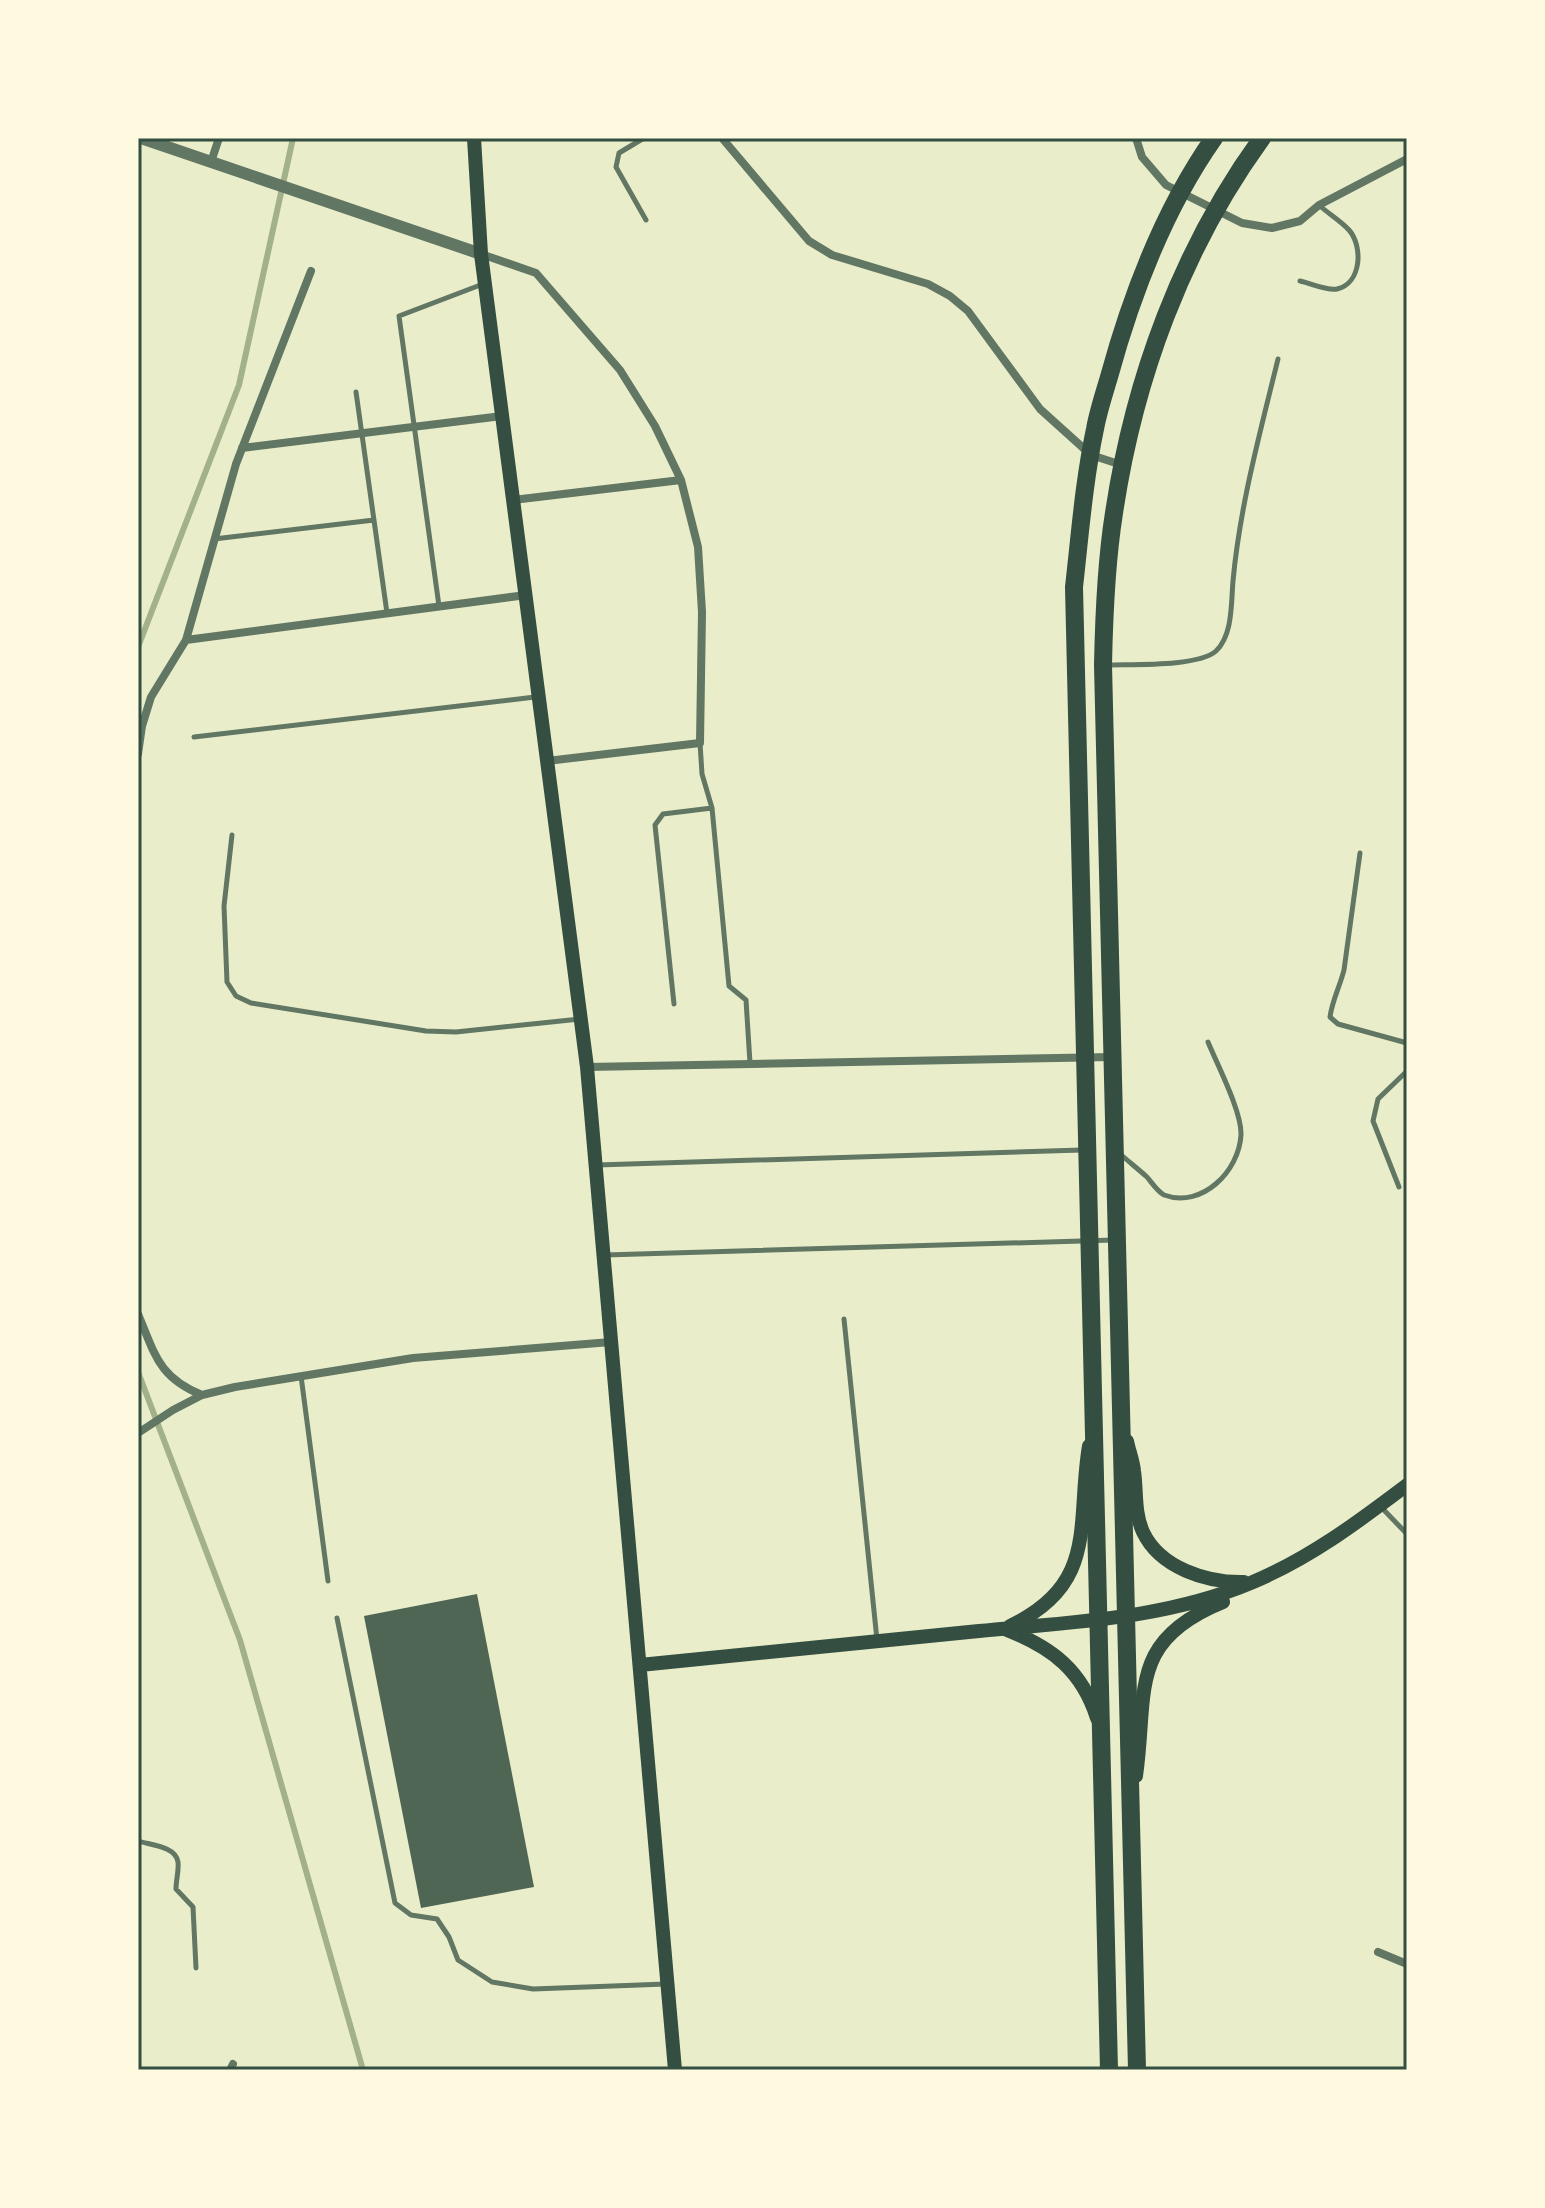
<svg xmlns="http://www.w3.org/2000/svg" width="1545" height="2208" viewBox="0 0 1545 2208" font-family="'IBM Plex Sans',sans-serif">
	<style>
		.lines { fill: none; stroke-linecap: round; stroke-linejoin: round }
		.stream { stroke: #a3b18a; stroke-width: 6 }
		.building { fill: #4f6655 }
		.service { stroke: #617663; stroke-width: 5 }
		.minor { stroke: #617663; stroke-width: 8 }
		.tertiary { stroke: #617663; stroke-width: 12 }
		.secondary { stroke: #344e41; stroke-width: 14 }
		.trunk { stroke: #344e41; stroke-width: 18 }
		.neatline { fill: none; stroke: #344e41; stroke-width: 3 }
	</style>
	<rect width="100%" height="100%" fill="#e9edc9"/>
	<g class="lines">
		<path class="stream" d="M138,647L239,385L293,138
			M138,1372L240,1640L363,2070"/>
	</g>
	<path class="building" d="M477,1594L534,1887L421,1908L364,1616Z"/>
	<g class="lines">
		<path class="service" d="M644,138L619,153L616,167L646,220
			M1300,281C1310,283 1327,291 1337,289C1362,283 1363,246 1349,230C1341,221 1329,214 1320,206
			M356,392L387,613
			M214,539L374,520
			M439,606L399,316L483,284
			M1107,665C1132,664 1198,667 1216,651C1233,635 1231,603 1233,581C1240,505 1260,433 1278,359
			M194,737L535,697
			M700,743L702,774L712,808L729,986L746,1000L750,1063
			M232,835L224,906L227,982L236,996L251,1003L426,1031L456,1032L580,1019
			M1360,853L1344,970C1340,986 1332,1001 1330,1017L1338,1024L1407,1043
			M674,1004L655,825L663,814L712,808
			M1119,1153C1128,1161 1138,1169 1147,1177C1152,1183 1158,1192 1164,1195C1202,1209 1239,1171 1241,1135C1242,1112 1217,1064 1208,1042
			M597,1165L1082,1150
			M1399,1187L1373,1121L1378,1099L1407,1071
			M605,1255L1114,1240
			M844,1319L877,1640
			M301,1376L328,1581
			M1380,1506L1407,1534
			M337,1618L395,1903L411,1915L437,1919L449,1937L458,1960L492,1982L533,1989L666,1984
			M138,1841C150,1845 176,1846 178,1862C179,1871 176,1880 176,1889L193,1907L196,1968"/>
		<path class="minor" d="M722,138L809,241L832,255L928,284L950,296L968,311L1040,409L1091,455L1122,465
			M1136,138L1142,157L1166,185L1242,223L1272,228L1300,221L1319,205L1407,159
			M211,162L219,138
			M481,254L536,273L620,370L655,426L681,480L698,547L702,612L700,743L547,761
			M242,448L502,416
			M513,500L681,480
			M186,640L526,595
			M138,754L142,726L151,697L186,640L236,464L311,271
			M587,1067L1112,1057
			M138,1314C155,1354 158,1377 202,1395
			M138,1433L173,1410L202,1395L235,1387L413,1358L611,1342
			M1378,1952L1407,1964
			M230,2070L233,2064"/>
		<path class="tertiary" d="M141,138L481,254"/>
		<path class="secondary" d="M474,138L481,254L587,1067L675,2070
			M1127,1441C1129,1451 1133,1461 1134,1471C1137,1491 1134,1512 1143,1532C1160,1568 1207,1583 1244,1582
			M1010,1626C1099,1584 1076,1524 1089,1446
			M1007,1630C1053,1648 1082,1671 1097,1718
			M640,1665C753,1654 866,1643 979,1631C1072,1622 1166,1619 1253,1582C1310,1558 1358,1522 1407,1485
			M1136,1776C1148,1692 1127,1641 1223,1602"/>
		<path class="trunk" d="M1109,2070L1074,587C1080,534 1084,481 1095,429C1098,412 1104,394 1109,377C1132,293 1164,209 1214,138
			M1137,2070L1103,665C1104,614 1106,563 1114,513C1134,379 1182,248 1262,138"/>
	</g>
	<rect width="1545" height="2208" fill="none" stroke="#fefae0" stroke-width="280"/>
	<rect x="140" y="140" width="1265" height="1928" class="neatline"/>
</svg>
